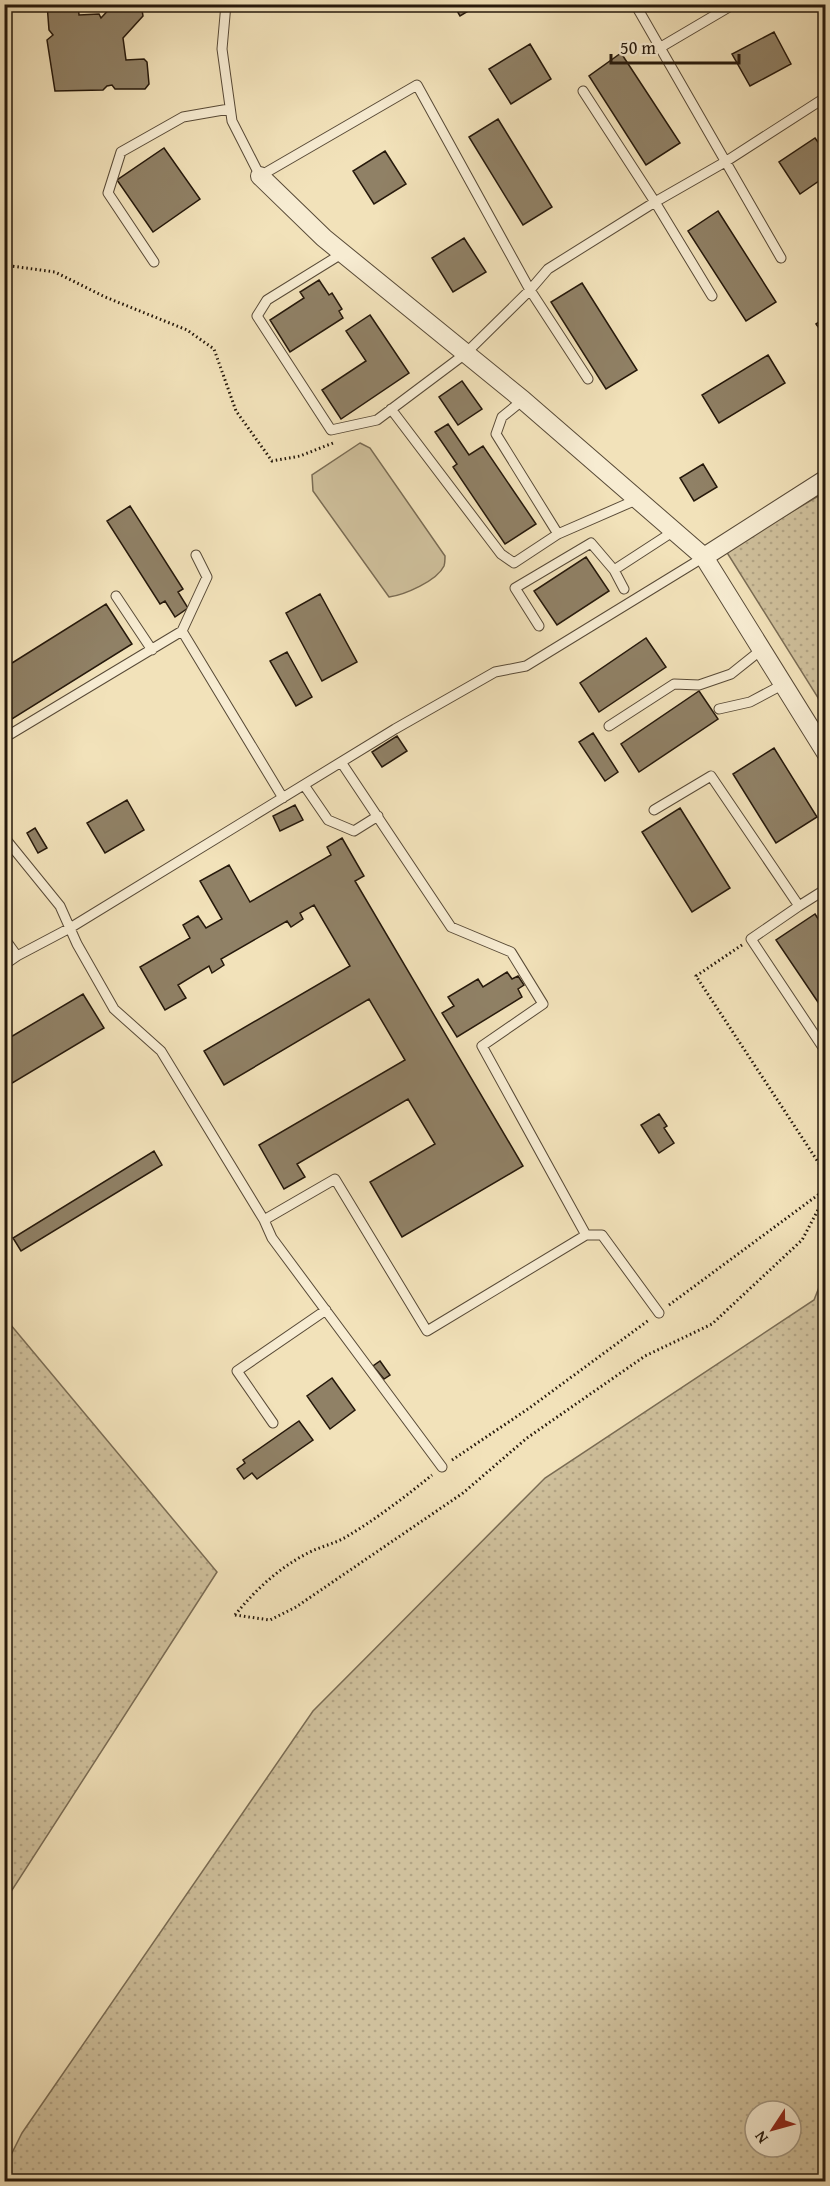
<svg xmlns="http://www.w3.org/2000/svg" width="830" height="2186" viewBox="0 0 830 2186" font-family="'Gentium Book Plus',serif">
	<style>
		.grass { fill: url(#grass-dots); stroke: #7a6c54; stroke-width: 1.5; fill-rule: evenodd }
		.garden { fill: #cfc09c; stroke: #7a6c54; stroke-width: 1.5 }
		.building { fill: #908166; stroke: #25180b; stroke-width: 1.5 }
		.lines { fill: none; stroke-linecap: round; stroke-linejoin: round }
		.service-casing { stroke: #584a37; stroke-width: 11 }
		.minor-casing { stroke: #584a37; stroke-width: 20 }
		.path { stroke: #25180b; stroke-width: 3; stroke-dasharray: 1.5 3; stroke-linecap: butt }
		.service { stroke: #f7ecd2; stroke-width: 9 }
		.minor { stroke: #f7ecd2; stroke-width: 18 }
	</style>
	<defs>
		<pattern id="grass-dots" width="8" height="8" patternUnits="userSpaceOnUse" patternTransform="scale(1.5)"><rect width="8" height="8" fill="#cfc09c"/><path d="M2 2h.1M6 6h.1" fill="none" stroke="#b2a485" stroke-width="1.8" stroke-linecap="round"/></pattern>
	</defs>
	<rect width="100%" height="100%" fill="#f2e2ba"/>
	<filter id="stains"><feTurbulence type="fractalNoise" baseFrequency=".00333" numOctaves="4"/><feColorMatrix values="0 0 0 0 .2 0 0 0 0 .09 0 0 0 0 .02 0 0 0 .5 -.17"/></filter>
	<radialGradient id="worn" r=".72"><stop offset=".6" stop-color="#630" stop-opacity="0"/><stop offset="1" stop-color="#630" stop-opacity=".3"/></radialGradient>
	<path class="grass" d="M825,492V709L726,551Z
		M825,1272V2181H5V2167L22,2133L313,1711L545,1478L814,1300ZM755,2111H791V2147H755Z
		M5,1318L217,1572L5,1901Z"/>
	<path class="garden" d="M360,443L370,448L445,556C445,559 445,563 444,566C437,581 404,595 389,597L313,491L312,475Z"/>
	<path class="building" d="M47,4H78L79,15L99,14L101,18L114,4H137L142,10L143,16L123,38L126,60L144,59L147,62L149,84L145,89H115L112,85L107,86L103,90L55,91L47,40L53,35L49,30Z
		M453,4H480L460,16Z
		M774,32L791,64L750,86L732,54Z
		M530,44L551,79L511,104L489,69Z
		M621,53L680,143L646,165L589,76Z
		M498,119L552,207L523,225L469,137Z
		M815,138L826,153V176L800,194L779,162Z
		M164,148L200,199L153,232L117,180Z
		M385,151L406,184L374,204L353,171Z
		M718,211L776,302L746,321L688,231Z
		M464,238L486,272L453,292L432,258Z
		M319,280L329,295L332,293L342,309L339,311L343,318L290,352L270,320L304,298L300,292Z
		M582,283L637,370L606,389L551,302Z
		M370,315L409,373L341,419L322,390L366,361L346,331Z
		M826,317V338L816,324Z
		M768,355L785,383L719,423L702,395Z
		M462,381L482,409L458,425L439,397Z
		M448,424L469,455L483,446L536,524L505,544L453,467L457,464L435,432Z
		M703,464L717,487L694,501L680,478Z
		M130,506L183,589L178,592L188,608L175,617L165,601L160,604L107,521Z
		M586,557L609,591L557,625L534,591Z
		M320,594L357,662L322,681L286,613Z
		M106,604L132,644L4,724V668Z
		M646,638L666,667L599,712L580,683Z
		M287,652L312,697L296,706L270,661Z
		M699,691L718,719L639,772L621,744Z
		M593,733L618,772L605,781L579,742Z
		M397,736L407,751L382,767L372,752Z
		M774,748L817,817L776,843L733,774Z
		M127,800L144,830L105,853L87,823Z
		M295,805L303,820L280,831L273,816Z
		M680,808L730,888L692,912L642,832Z
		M35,828L47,848L38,853L27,833Z
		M342,838L364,876L355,881L523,1166L402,1237L370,1182L435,1144L408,1099L297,1164L305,1177L284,1189L259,1145L405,1060L369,999L224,1085L204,1051L350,966L314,905L300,913L303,919L291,927L287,921L221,959L224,965L212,973L209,966L178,985L186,998L165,1010L140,967L190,938L183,925L198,916L206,928L222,919L200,881L229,865L250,902L331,855L327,847Z
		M815,914L826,931V1014L776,940Z
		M507,972L512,979L518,976L524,985L518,989L522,997L457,1037L442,1013L454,1006L448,997L478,979L483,987Z
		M83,994L104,1028L4,1088V1041Z
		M659,1114L667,1126L664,1128L674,1143L659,1153L641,1125Z
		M154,1151L162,1165L21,1251L13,1238Z
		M380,1361L390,1375L384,1379L373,1366Z
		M332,1378L355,1410L330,1429L307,1396Z
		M299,1421L313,1440L257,1479L252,1473L244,1479L237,1469L245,1463L243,1460Z"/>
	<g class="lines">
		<g class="service-casing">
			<path id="service" d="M226,4L222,49L232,121L260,176L417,85L530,290L588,379
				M635,4L781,258
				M661,47L734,4
				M583,91L655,202L712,296
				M343,253L267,300L257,316L331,430L377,420L465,354L530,290L548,269L655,202L725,162L826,97
				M154,262L108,193L121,152L183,117L229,109
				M523,400L502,417L496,434L558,534
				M391,409L501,554L514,563L558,534L636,500
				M614,570L674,531
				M116,596L152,650
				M539,626L515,588L591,543L614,570L624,589
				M182,631L207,577L196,555
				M719,709L750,702L782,685
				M609,726L674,684L699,685L731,674L761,650
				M4,738L182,631L283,798
				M304,785L328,820L354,831L378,816
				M654,810L711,776L799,906L826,889
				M4,837L60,906L77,944L114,1009L161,1051L264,1220L272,1238L442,1467
				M799,906L751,939L826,1052
				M4,938L17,956
				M4,965L17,956L70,928L395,729L495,672L526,666L704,557
				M264,1220L335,1179L427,1331L586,1235L482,1046L543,1004L511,952L451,927L341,762
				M586,1235H602L659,1313
				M273,1423L237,1371L326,1310"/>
		</g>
		<g class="minor-casing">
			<path id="minor" d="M260,176L324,238L523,400L704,557L826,753
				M704,557L826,479"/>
		</g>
		<path class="path" d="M4,265L55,272L105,297L187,330L214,349L236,411L272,461L300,456L333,443
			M742,945L696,976L826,1174
			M669,1305L826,1189
			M452,1460L528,1409L649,1320
			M235,1615L270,1620L296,1607L463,1493L527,1438L645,1356L712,1324L802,1240L826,1195
			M235,1615C257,1588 281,1566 312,1551C323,1546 336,1543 346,1537C376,1519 405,1497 432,1475"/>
		<use href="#service" class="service"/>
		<use href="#minor" class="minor"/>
	</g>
	<rect width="830" height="2186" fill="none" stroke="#f2e2ba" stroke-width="24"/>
	<rect x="6" y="6" width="818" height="2174" fill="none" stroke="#25180b" stroke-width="3"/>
	<rect x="12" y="12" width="806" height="2162" fill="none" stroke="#25180b" stroke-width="1.5"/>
	<g transform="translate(773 2129) rotate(234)"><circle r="28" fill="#f7ecd2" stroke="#a39782" stroke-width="1.5"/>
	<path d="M0-4.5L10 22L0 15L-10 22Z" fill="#8f2418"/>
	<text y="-9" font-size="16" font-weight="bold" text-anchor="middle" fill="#25180b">N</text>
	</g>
	<path d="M611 54v9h128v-9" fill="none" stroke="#25180b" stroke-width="3"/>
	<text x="620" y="54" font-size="18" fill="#25180b" stroke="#f7ecd2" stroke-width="4.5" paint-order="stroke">50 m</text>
	<rect width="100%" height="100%" filter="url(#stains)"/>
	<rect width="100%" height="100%" fill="url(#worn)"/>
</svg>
